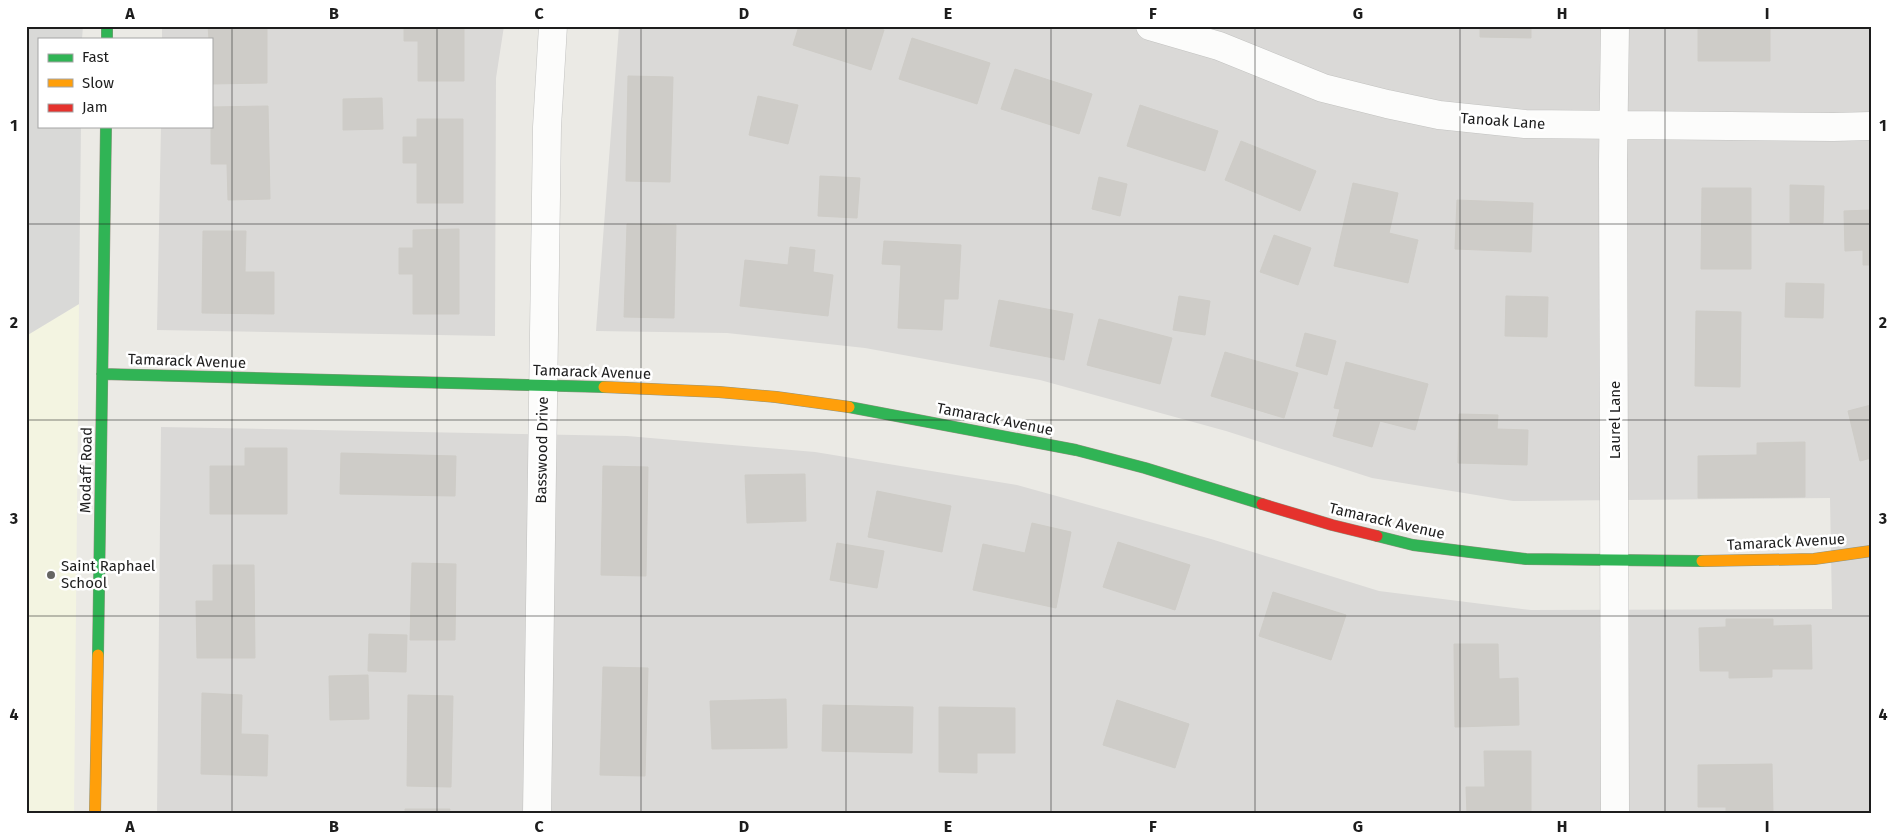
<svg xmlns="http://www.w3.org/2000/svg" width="1897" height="840" viewBox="0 0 1897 840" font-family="'Fira Sans',sans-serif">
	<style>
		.residential { fill: #dad9d7 }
		.education { fill: #f3f4e1 }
		.religious { fill: #d9d9d7 }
		.building { fill: #ceccc8; stroke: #ceccc7 }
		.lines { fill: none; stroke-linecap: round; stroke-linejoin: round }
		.street-casing { stroke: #c2c2c0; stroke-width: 29 }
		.fast-casing { stroke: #90947f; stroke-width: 12 }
		.slow-casing { stroke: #90947f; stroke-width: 12 }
		.jam-casing { stroke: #90947f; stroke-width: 12 }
		.street { stroke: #fcfcfb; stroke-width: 28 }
		.fast { stroke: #30b455; stroke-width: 11 }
		.slow { stroke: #ff9f0a; stroke-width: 11 }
		.jam { stroke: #e5322d; stroke-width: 11 }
		.grid { fill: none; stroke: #1d1d1d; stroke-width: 1; stroke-opacity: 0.55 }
		.poi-dot { fill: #656563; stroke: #fff; stroke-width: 2 }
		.labels { text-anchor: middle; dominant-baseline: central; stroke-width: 5; stroke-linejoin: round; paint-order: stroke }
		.street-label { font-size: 15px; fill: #1d1d1d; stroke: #fff }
		.poi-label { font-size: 15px; fill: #1d1d1d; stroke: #fff; text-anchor: start }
		.neatline { fill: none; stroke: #1d1d1d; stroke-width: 2 }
		.grid-label { font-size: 16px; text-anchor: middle; font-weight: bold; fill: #1d1d1d }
	</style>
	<rect width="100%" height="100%" fill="#ebeae5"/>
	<path class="residential" d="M162,26H504L496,78L495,336L157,330L161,126H211V39H162Z
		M619,26H1871V814H157L161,427L627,436L815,452L1017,485L1211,539L1379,591L1531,610L1832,609L1830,498L1513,501L1372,478L1226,431L1040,380L865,348L727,333L596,331Z"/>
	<path class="education" d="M79,304L74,814H26V336Z"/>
	<path class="religious" d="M26,26H83L82,39H39V126H81L79,304L26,336Z"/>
	<path class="building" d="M208,26H267V83L211,84V39H209Z
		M404,26H464V81H418V41H404Z
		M799,26H872L884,30L871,70L793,45Z
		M1480,26H1531V38L1480,37Z
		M1698,26H1770V61H1698Z
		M912,38L990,63L977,104L899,79Z
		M1015,69L1092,94L1079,134L1001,109Z
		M628,76L673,77L670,182L626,181Z
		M758,96L798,105L788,144L749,135Z
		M382,98L383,129L343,130V99Z
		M1140,105L1218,131L1205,171L1127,146Z
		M268,106L270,199L228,200L227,164H211V107Z
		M417,119H463V203H417V163H403V137H417Z
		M1241,141L1316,171L1300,211L1225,180Z
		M820,176L860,178L857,218L818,216Z
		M1099,177L1127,184L1120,216L1092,209Z
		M1353,183L1398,193L1389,233L1418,240L1408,283L1334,266Z
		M1790,185L1824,186L1823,223H1790Z
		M1702,188H1751V269H1701Z
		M1457,200L1533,203L1531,252L1455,249Z
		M1871,210V265H1863V250L1845,251L1844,211Z
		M627,224L676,225L674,318L624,317Z
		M459,229V314H413V274H399V248H413V230Z
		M203,231H246L245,272H274V314L202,313Z
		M1274,235L1311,248L1298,285L1260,272Z
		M884,241L961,245L958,299H944L942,330L898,328L901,265L882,264Z
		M790,247L815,250L813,272L833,275L828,316L740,306L745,260L788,265Z
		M1786,283L1824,284L1823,318L1785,317Z
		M1179,296L1210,301L1205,335L1173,330Z
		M1506,296L1548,297L1547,337L1505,336Z
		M999,300L1073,314L1064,360L990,346Z
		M1696,311L1741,312L1740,387L1695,386Z
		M1099,319L1172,338L1160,384L1087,365Z
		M1305,333L1336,341L1327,375L1296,366Z
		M1225,352L1298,373L1284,418L1211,396Z
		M1346,362L1428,384L1415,430L1380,421L1372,447L1333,436L1340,409L1334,408Z
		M1871,405V458L1860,461L1848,411Z
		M1459,414L1498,415L1497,429L1528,430L1527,465L1458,463Z
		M1805,442V497L1698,498V456L1757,455V443Z
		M245,448H287V514H210V466H245Z
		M341,453L456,456L455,496L340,494Z
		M603,466L648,467L646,576L601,575Z
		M805,474L806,521L747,523L745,475Z
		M877,491L951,506L942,552L868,537Z
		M1032,523L1071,532L1056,608L973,590L983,544L1025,553Z
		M1118,542L1190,565L1175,610L1103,587Z
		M837,543L884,551L877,588L830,580Z
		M412,563L456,564L455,640H410Z
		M213,565H254L255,658H197L196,601H213Z
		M1273,592L1346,615L1331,660L1259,636Z
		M1726,619H1773V626L1811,625L1812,669H1772V677L1729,678V671H1700L1699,628L1726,627Z
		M369,634L407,635L406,672L368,671Z
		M1454,644H1498L1499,679L1518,678L1519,725L1455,727Z
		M603,667L648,668L645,776L600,775Z
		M368,675L369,719L330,720L329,676Z
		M202,693L242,695L241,734L268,735L267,776L201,774Z
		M408,695L453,696L451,787L407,786Z
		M786,699L787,748L712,749L710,701Z
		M1117,700L1189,724L1175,768L1103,745Z
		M823,705L913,707L912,753L822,751Z
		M939,707L1015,708V753H977V773L939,772Z
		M1484,751H1531V814H1467L1466,787H1485Z
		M1772,764L1773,814H1726V807H1698V765Z
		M405,809H450L449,814H405Z"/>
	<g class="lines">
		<g class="street-casing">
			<path id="street" d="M1150,26L1219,46L1323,88L1387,104L1439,115L1525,124L1833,127L1871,126
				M1615,26L1613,162L1615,814
				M537,814L547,127L553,26"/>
		</g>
		<g class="fast-casing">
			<path id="fast" d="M107,26V39
				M102,374L604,387
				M849,407L1076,450L1145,468L1262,504
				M1377,536L1413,545L1526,559L1702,561
				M98,655L106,126"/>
		</g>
		<g class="slow-casing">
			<path id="slow" d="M604,387L719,392L776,397L849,407
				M1702,561L1814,559L1871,551
				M95,814L98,655"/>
		</g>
		<g class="jam-casing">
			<path id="jam" d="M1262,504L1332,525L1377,536"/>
		</g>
		<use href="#street" class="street"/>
		<use href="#fast" class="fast"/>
		<use href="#slow" class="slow"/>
		<use href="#jam" class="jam"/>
	</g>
	<path class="grid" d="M232,26V814M437,26V814M641,26V814M846,26V814M1051,26V814M1255,26V814M1460,26V814M1665,26V814M26,224H1871M26,420H1871M26,616H1871"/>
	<circle class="poi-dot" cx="51" cy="575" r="5"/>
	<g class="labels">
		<g class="street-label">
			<text transform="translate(1503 121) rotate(4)">Tanoak Lane</text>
			<text transform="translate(187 361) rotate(2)">Tamarack Avenue</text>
			<text transform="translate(592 372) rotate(2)">Tamarack Avenue</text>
			<text transform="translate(995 419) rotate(11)">Tamarack Avenue</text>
			<text transform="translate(1615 420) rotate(-90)">Laurel Lane</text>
			<text transform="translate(542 450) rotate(-89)">Basswood Drive</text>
			<text transform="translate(86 470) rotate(-89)">Modaff Road</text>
			<text transform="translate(1387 521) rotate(13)">Tamarack Avenue</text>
			<text transform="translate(1786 542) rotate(-3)">Tamarack Avenue</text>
		</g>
		<g class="poi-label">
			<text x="61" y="566">Saint Raphael<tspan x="61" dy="17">School</tspan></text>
		</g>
	</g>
	<rect width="1897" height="840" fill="none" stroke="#ffffff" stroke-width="55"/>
	<rect x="38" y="38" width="175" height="90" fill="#ffffff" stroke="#a5a5a5"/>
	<rect x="48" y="54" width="25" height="8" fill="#30b455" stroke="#a5a5a5"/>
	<text x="82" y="62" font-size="15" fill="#1d1d1d">Fast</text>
	<rect x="48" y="79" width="25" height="8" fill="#ff9f0a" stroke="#a5a5a5"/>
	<text x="82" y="88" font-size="15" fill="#1d1d1d">Slow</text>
	<rect x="48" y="104" width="25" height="8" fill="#e5322d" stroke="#a5a5a5"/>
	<text x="82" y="112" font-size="15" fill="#1d1d1d">Jam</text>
	<rect x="28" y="28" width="1842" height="784" class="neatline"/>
	<g class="grid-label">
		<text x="130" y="19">A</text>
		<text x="334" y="19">B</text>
		<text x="539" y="19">C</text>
		<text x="744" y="19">D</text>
		<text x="948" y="19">E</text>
		<text x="1153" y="19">F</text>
		<text x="1358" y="19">G</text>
		<text x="1562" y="19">H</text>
		<text x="1767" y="19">I</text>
		<text x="14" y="131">1</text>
		<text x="1883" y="131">1</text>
		<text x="14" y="328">2</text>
		<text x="1883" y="328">2</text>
		<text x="14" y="524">3</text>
		<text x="1883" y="524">3</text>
		<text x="14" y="720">4</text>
		<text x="1883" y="720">4</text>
		<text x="130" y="832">A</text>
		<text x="334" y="832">B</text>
		<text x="539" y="832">C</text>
		<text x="744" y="832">D</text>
		<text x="948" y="832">E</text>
		<text x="1153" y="832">F</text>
		<text x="1358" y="832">G</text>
		<text x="1562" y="832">H</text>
		<text x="1767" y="832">I</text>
	</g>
</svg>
